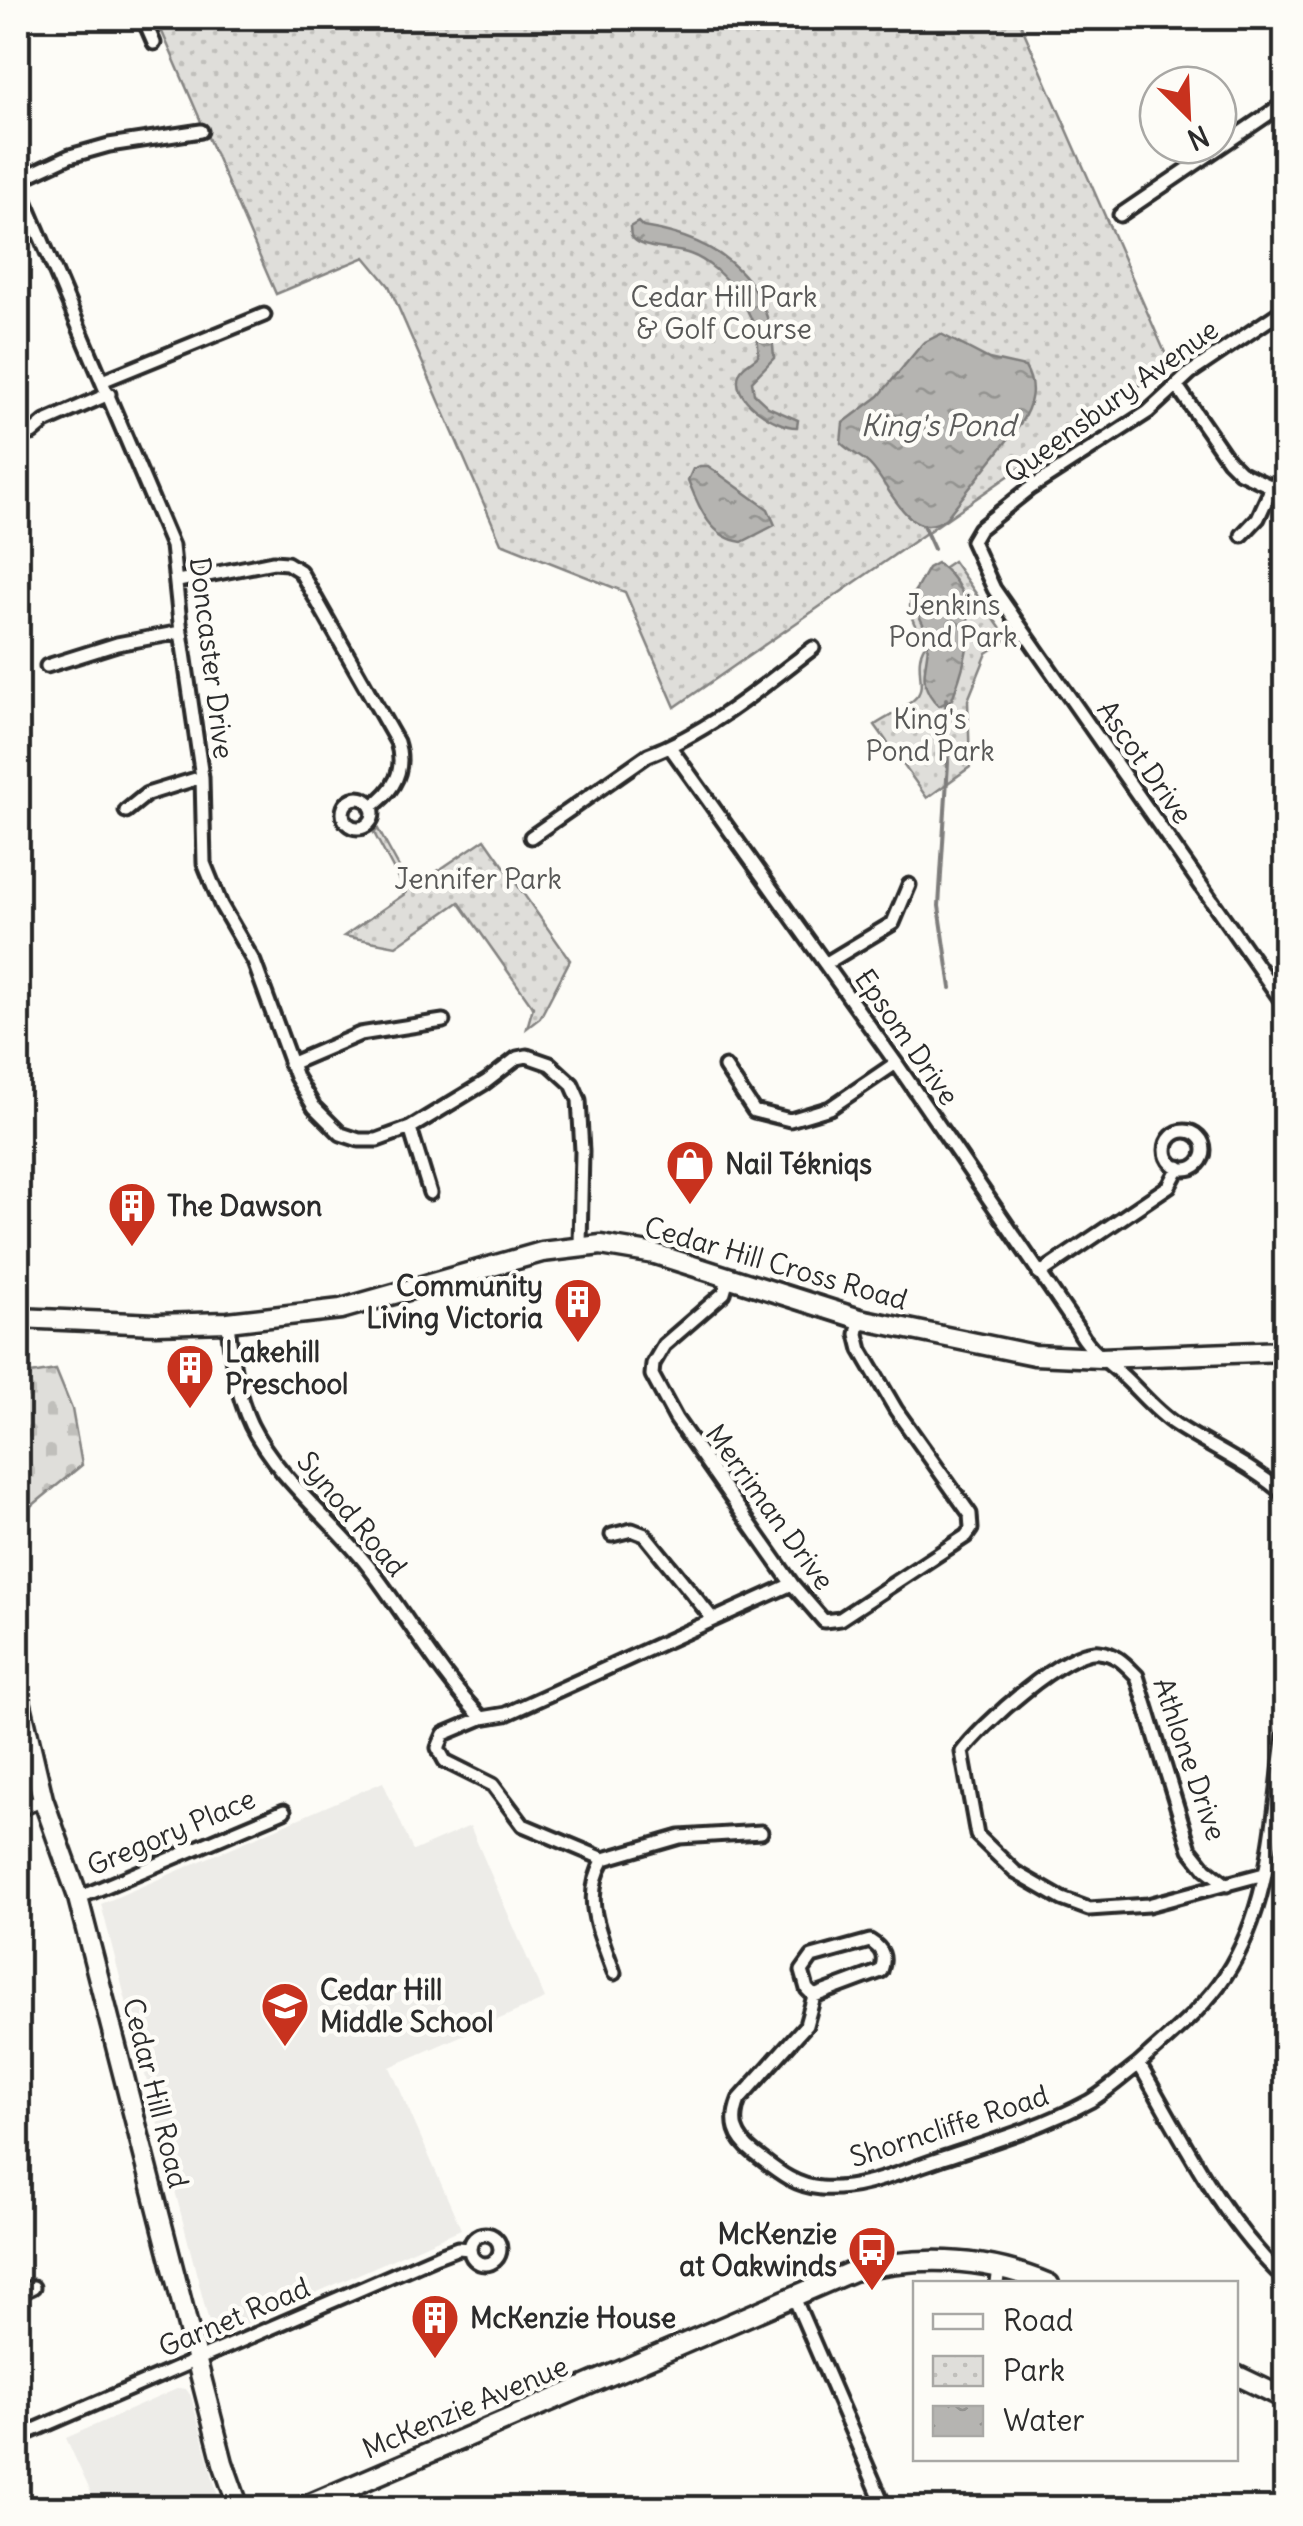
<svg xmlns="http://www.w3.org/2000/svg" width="1303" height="2526" viewBox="0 0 1303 2526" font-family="Delius,sans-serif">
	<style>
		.built { fill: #edece8 }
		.cemetery { fill: url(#cemetery-stones); stroke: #858482; stroke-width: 2.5 }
		.park { fill: url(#park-dots); stroke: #858482; stroke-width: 2.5 }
		.water { fill: url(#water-ripples); stroke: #7e7d7b; stroke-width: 2.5 }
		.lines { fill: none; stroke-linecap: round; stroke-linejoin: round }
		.stream { stroke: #7e7d7b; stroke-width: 4 }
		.street-casing { stroke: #2b2b2b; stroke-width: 19 }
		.secondary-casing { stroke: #2b2b2b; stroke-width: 25 }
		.street { stroke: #fdfcf7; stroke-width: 11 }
		.secondary { stroke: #fdfcf7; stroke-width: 18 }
		.labels { text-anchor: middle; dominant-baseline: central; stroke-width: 9; stroke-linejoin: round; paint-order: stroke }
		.park-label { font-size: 28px; fill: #585857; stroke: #fdfcf7 }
		.street-label { font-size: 28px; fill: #2b2b2b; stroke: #fdfcf7 }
		.poi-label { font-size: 28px; font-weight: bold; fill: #2b2b2b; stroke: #fdfcf7; text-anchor: start }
		.water-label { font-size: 30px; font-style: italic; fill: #5b5b5a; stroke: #fdfcf7 }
	</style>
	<defs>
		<pattern id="cemetery-stones" width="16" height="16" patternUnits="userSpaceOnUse" patternTransform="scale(2.5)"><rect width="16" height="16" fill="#dfdeda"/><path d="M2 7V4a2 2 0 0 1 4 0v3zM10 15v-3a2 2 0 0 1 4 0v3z" fill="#c0bfbb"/></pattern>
		<pattern id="park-dots" width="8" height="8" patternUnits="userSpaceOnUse" patternTransform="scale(2.5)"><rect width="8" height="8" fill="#dfdeda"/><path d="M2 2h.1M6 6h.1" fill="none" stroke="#c0bfbb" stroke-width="1.8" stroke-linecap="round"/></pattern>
		<pattern id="water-ripples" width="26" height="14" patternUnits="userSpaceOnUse" patternTransform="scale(2.5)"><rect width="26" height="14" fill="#b5b4b1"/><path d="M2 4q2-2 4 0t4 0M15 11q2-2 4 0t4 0" fill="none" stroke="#939390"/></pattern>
	</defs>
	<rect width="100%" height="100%" fill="#fdfcf7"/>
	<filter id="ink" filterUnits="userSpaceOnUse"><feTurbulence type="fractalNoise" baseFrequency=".01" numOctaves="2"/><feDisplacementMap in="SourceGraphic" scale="20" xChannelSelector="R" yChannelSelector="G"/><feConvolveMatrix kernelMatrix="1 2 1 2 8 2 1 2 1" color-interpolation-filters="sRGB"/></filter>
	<g filter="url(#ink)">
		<path class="built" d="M383,1782L413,1851L470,1826L545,1999L390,2067L461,2229L213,2338L101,1904Z
			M179,2388L186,2389L191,2396L221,2508H98L66,2438Z"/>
		<path class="cemetery" d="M56,1370L72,1409L82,1465L28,1509L18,1512V1379L24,1378V1375Z"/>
		<path class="park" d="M156,18H1018L1170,364L675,707L625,592L501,543L389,286L365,257L276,294Z
			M953,561L1008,639L987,653L968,700L970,767L927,798L875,725C887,717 909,707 918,695C926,683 913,663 925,645C923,637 918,631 914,623C899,589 929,578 953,561Z
			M378,829L411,889L485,839L570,960L540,1018L527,1028L533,1007L459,902L396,946L344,936L406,893L374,833Z"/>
		<path class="water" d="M638,222L643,227C719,239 770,278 774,358L752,381L754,394L768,407L798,420L797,427C777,428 727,398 740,372C743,365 753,361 758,356C762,318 724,266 690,254C675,248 649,250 636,241C629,236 631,234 630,227Z
			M941,334L989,359L1025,367C1037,387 1032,405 1020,424L946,518C911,545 890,487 872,467C864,457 851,453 841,443L843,423L879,396L923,343Z
			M700,466H708L768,509L775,525L742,542C710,538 699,507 688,480L693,469Z
			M937,563C984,597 970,653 952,699L939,706C911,679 933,660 927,634C923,620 915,614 913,595L928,568Z"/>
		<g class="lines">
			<path class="stream" d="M923,525L934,549
				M946,699L948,763L939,906L951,988"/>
			<g class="street-casing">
				<path id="street" d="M143,18L154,43
					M18,180L70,156L109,145L201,131
					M18,184L172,546L181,632L202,777L204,863L221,905L254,962L296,1077L314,1107L341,1134L359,1140H377L410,1128L486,1082L517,1058L527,1056L550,1064L572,1084L579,1100L582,1151L580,1245
					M1120,215L1286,102
					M1286,308L1190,373L1148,412L1029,489L979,529L972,541L994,589L1286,1007
					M102,381L264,315
					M1177,386L1228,460L1240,472L1272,487L1286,473
					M32,433L45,422L109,394
					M1242,535L1258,518L1272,487
					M178,581L273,562L287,563L300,571L397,742C406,770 395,790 371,807
					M47,666L117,644L181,632
					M670,747L896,1063L1078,1329C1089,1351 1108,1361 1125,1378C1142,1394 1156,1412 1176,1425C1213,1449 1253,1466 1286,1496
					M343 813a15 15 0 1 1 30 0a15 15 0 1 1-30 0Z
					M126,811L147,794L202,777
					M531,837L648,755C709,732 762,687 813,648
					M825,964L893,923L909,885
					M290,1064L360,1034L443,1021
					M725,1067L754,1111L790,1120L830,1108L896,1063
					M410,1128L430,1193
					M1166 1150a19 19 0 1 1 38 0a19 19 0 1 1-38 0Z
					M1039,1274L1169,1186L1179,1167
					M728,1279L724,1293L664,1345L653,1364L652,1375L676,1419L792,1584L824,1621L840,1619L966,1536L971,1529L970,1514L896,1410L861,1350L857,1334L860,1319
					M228,1322C231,1357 236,1393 251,1425C278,1479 331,1519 368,1566C407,1616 438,1673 482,1718
					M612,1535L632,1530L645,1535L712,1618
					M1286,1726C1273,1811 1273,1903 1225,1976C1203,2010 1168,2037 1139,2064C1182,2138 1222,2221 1286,2280
					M18,1810L43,1799
					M604,1859L680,1837L761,1832
					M1227,1885L1206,1869L1190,1849L1137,1676C1125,1664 1117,1654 1099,1652C1066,1648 981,1726 962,1752L977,1835L1015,1872L1062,1899L1089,1909L1148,1905L1264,1874
					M78,1898L284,1811
					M870,1941C883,1949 886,1957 881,1971L814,1996L807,1989L802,1971L812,1957Z
					M614,1973C600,1932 581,1899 604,1859L523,1825L493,1785L445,1761L438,1748L444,1734L482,1718L506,1714L792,1584
					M814,1996L806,2025L739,2100C730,2123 735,2138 754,2153C775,2169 793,2186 821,2188C861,2191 903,2171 940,2159C991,2142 1042,2127 1090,2101C1107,2091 1123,2076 1139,2064
					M470 2249a15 15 0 1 1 30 0a15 15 0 1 1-30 0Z
					M997,2284L999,2267
					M18,2294L33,2287
					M793,2295L885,2508
					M18,2437L437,2256L458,2248L470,2249"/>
			</g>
			<g class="secondary-casing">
				<path id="secondary" d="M18,1318L156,1324L228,1322L341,1309L542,1252L601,1245L655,1254L860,1319L1034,1355L1101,1358L1286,1351
					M18,1692L43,1799L77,1894L223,2463L239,2508
					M1236,2375L1286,2399
					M301,2508L853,2271C919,2255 986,2257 1049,2284"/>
			</g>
			<use href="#street" class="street"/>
			<use href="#secondary" class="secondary"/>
		</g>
	</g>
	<defs>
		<g id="shop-pin" transform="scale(2.5)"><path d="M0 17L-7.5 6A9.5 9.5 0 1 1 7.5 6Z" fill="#c8321e" stroke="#fdfcf7"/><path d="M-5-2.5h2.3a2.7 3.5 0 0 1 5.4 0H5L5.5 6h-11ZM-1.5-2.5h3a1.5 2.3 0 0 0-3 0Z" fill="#fff"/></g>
		<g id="building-pin" transform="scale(2.5)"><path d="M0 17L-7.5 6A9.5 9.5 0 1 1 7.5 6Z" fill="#c8321e" stroke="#fdfcf7"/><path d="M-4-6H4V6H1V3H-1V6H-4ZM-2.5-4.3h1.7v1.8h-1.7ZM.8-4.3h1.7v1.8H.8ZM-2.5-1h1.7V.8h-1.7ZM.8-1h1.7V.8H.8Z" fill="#fff"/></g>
		<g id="school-pin" transform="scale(2.5)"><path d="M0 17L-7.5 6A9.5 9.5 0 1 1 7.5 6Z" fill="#c8321e" stroke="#fdfcf7"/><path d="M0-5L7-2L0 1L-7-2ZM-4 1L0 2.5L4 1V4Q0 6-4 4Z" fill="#fff"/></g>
		<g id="bus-pin" transform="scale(2.5)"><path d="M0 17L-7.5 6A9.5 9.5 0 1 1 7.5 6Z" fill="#c8321e" stroke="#fdfcf7"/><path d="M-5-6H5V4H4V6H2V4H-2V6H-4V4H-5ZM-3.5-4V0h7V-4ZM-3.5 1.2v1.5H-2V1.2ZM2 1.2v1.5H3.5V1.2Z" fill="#fff"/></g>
	</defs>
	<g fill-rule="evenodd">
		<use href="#shop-pin" x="690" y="1164"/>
		<use href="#building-pin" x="132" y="1206"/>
		<use href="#building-pin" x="578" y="1302"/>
		<use href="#building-pin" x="190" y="1368"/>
		<use href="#school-pin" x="285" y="2006"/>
		<use href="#bus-pin" x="872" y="2250"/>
		<use href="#building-pin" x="435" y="2318"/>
	</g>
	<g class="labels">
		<g class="park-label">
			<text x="724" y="297">Cedar Hill Park<tspan x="724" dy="32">&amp; Golf Course</tspan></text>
			<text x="953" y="605">Jenkins<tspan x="953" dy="32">Pond Park</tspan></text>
			<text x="930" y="719">King's<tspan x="930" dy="32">Pond Park</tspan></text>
			<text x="478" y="879">Jennifer Park</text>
		</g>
		<g class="street-label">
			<text transform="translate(1111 401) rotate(-36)">Queensbury Avenue</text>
			<text transform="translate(212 658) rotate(83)">Doncaster Drive</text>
			<text transform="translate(1145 762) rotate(55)">Ascot Drive</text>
			<text transform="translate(907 1037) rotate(55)">Epsom Drive</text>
			<text transform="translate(776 1263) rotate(16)">Cedar Hill Cross Road</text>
			<text transform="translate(770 1507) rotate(54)">Merriman Drive</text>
			<text transform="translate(352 1514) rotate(50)">Synod Road</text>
			<text transform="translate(1190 1759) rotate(71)">Athlone Drive</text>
			<text transform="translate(171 1832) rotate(-23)">Gregory Place</text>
			<text transform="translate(156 2093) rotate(76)">Cedar Hill Road</text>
			<text transform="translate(949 2126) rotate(-18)">Shorncliffe Road</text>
			<text transform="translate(234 2317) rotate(-23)">Garnet Road</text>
			<text transform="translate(465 2407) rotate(-23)">McKenzie Avenue</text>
		</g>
		<g class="poi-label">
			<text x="725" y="1164">Nail Tékniqs</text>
			<text x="167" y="1206">The Dawson</text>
			<text x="543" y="1286" text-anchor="end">Community<tspan x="543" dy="32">Living Victoria</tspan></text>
			<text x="225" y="1352">Lakehill<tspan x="225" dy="32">Preschool</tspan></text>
			<text x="320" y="1990">Cedar Hill<tspan x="320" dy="32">Middle School</tspan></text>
			<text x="837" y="2234" text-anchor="end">McKenzie<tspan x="837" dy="32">at Oakwinds</tspan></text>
			<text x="470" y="2318">McKenzie House</text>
		</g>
		<g class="water-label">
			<text x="938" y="425">King's Pond</text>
		</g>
	</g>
	<rect width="1303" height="2526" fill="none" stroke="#fdfcf7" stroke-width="60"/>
	<rect x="30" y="30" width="1243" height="2466" fill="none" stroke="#2b2b2b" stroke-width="4" filter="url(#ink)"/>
	<rect x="913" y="2281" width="325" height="180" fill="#fdfcf7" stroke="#a9a8a5" stroke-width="2.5"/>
	<rect x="933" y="2314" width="50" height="15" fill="#fdfcf7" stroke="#a9a8a5" stroke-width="2.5"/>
	<text x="1003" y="2331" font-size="30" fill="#2b2b2b">Road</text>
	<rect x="933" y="2356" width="50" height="30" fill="url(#park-dots)" stroke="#a9a8a5" stroke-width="2.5"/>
	<text x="1003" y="2381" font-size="30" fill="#2b2b2b">Park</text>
	<rect x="933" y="2406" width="50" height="30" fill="url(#water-ripples)" stroke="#a9a8a5" stroke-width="2.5"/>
	<text x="1003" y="2431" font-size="30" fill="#2b2b2b">Water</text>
	<g transform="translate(1188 115) rotate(156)"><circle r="48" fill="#fdfcf7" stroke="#a9a8a5" stroke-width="2.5"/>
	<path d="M0-8L18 38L0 25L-18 38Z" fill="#c8321e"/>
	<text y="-15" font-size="28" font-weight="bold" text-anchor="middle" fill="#2b2b2b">N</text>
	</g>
</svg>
